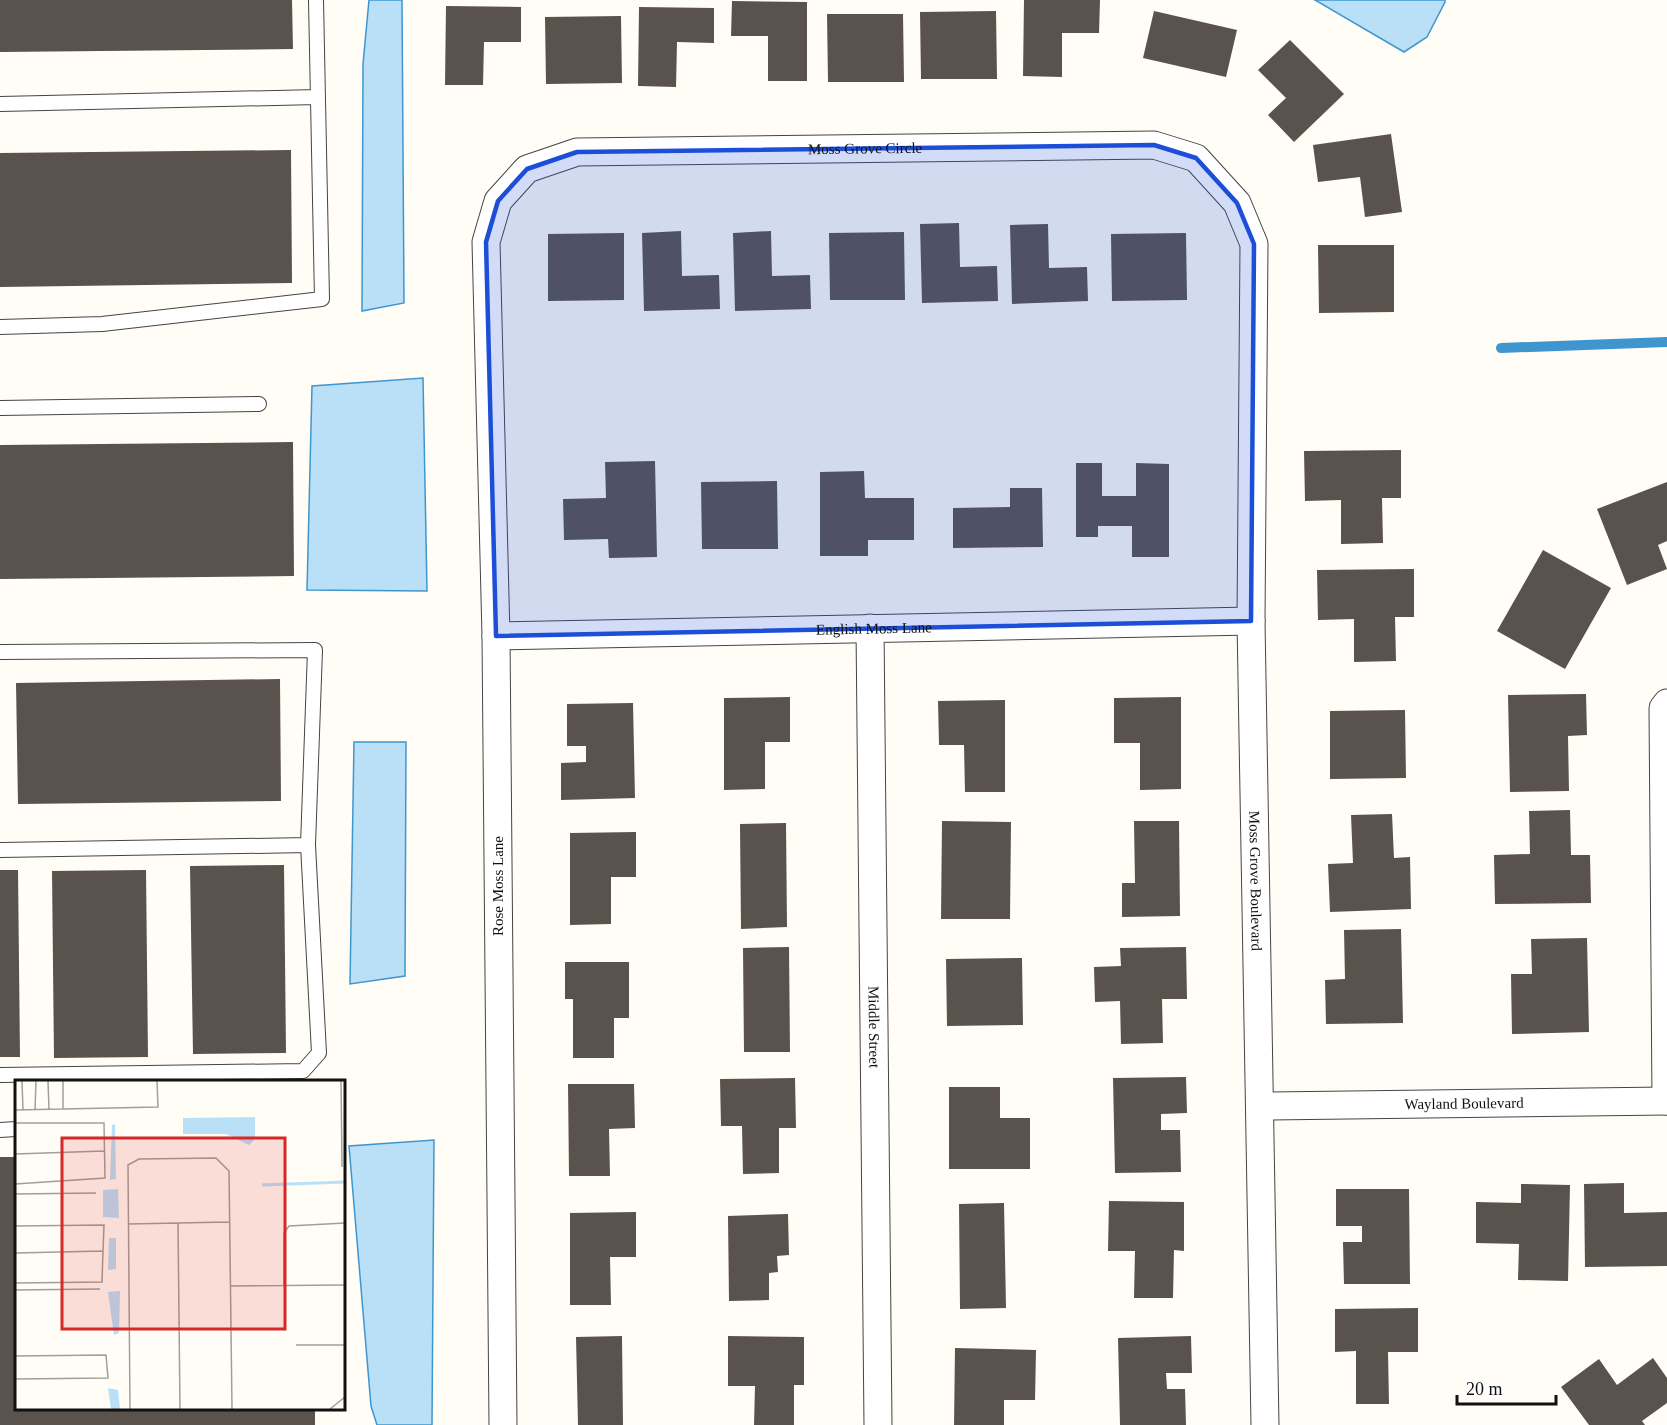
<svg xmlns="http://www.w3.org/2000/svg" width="1667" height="1425" viewBox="0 0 1667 1425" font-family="Georgia,serif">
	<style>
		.water { fill: #b9e0f7; stroke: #3f96cf; stroke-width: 1.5 }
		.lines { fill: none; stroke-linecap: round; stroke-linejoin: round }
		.stream { stroke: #3f96cf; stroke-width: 10 }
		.building { fill: #5a524d }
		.lane-casing { stroke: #444; stroke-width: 16 }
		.street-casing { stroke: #444; stroke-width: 29 }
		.lane { stroke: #fff; stroke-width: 14 }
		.street { stroke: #fff; stroke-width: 27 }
		.marked { fill: #1d4ed8; fill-opacity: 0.2; stroke: #1d4ed8; stroke-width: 4.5; stroke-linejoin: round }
		.labels { text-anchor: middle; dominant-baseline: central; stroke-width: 6; stroke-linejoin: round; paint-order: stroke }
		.street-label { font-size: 15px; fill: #111; stroke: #fff }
		.inset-river { fill: none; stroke: #b9e0f7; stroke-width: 3 }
		.inset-road { fill: none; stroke: #a09f9a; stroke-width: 1.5 }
		.view { fill: #d62828; fill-opacity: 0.15; stroke: #d62828; stroke-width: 3 }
		.inset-edge { fill: none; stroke: #111; stroke-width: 3 }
	</style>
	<rect width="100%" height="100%" fill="#fffdf5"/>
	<path class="water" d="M369,0H402L404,303L362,311L363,64Z
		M1315,0H1445V2L1427,37L1404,52Z
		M423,378L427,591L307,590L312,386Z
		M354,742H406L405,976L350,984Z
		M434,1140L432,1425H377L371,1406L349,1146Z"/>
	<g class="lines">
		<path class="stream" d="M1501,348L1667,342"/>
	</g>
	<path class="building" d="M0,0H292L293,49L0,52Z
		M1024,0H1100L1099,33H1062V77L1023,76Z
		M732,1L807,2V81H768V36H731Z
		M446,6L521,7V42H484L483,85H445Z
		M639,7L714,8V43L677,42L676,87L638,86Z
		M996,11L997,79H921L920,12Z
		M1154,11L1237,30L1226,77L1143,58Z
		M827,14H903L904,82H828Z
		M621,16L622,83L546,84L545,17Z
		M1290,40L1344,94L1294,142L1268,115L1286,98L1258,70Z
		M1391,134L1402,212L1365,217L1360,177L1318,182L1313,145Z
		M291,150L292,283L0,287V153Z
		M959,223L960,267L997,266L998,301L922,303L920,224Z
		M1048,224L1049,268L1087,267L1088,301L1012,304L1010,225Z
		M681,231L682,276L719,275L720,309L644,311L642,233Z
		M771,231L772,276L810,275L811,309L735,311L733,233Z
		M904,232L905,300H830L829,233Z
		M624,233V300L548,301V234Z
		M1186,233L1187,300L1112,301L1111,234Z
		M1318,245H1394V312L1319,313Z
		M293,442L294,576L0,579V445Z
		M1401,450V498H1382L1383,543L1341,544V500L1305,501L1304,451Z
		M655,461L657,557L609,558L608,539L564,540L563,499L606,498L605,462Z
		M1076,463H1102V496H1136V463L1169,464V557H1132V526H1098V537H1076Z
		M864,471L865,498H914V540H868V556H820V472Z
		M777,481L778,549H702L701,482Z
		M1667,482V541L1658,545L1667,569L1627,585L1597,509Z
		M1010,488H1042L1043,547L953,548V508L1010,507Z
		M1543,550L1611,588L1565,669L1497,631Z
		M1414,569V617H1395L1396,661L1354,662V619L1318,620L1317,570Z
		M280,679L281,801L18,804L16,683Z
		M1586,694L1587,735L1568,736L1569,791L1510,792L1508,695Z
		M790,697V742H765V789L724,790V698Z
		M1181,697V789L1140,790V743H1114V698Z
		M1005,700V792H965L964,745H939L938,701Z
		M633,703L635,798L561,800V763L586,762V746H567V704Z
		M1405,710L1406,778L1330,779V711Z
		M1570,810L1571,855H1590L1591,903L1495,904L1494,855L1530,854L1529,811Z
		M1392,814L1394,858L1410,857L1411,909L1330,912L1328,864L1353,863L1351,815Z
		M942,821L1011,822L1010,919H941Z
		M1134,821H1179L1180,916L1122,917V883H1135Z
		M786,823L787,927L741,929L740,824Z
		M636,832V877H611V924L570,925V833Z
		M284,865L286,1053L193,1054L190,866Z
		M0,870H18L20,1057H0Z
		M146,870L148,1057L54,1058L52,871Z
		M1401,929L1403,1023L1326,1024L1325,980L1345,979L1344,930Z
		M1587,938L1589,1032L1512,1034L1511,974H1532L1531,939Z
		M789,947L790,1052H744L743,948Z
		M1186,947L1187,999H1162L1163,1043L1121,1044L1120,1001L1095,1002L1094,967L1121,966L1120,948Z
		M1022,958L1023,1025L947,1026L946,959Z
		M565,962H629V1018H614V1058H573V999H565Z
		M1186,1077L1187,1113L1161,1114V1130H1180L1181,1172L1115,1173L1113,1078Z
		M795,1078L796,1128H779V1173L743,1174L742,1126H721L720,1079Z
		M568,1084H634L635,1128L609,1129L610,1176H569Z
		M949,1087H1000V1118H1030V1169H949Z
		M0,1157H16V1408H315V1425H0Z
		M1624,1183V1213L1667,1212V1266L1585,1267L1584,1184Z
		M1521,1184L1570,1185L1568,1281L1518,1280L1519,1244L1476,1243V1202L1521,1203Z
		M1336,1189H1409L1410,1284H1344L1343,1242H1362V1226H1336Z
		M1109,1201L1184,1202V1251L1174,1250L1173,1298H1134L1135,1251H1108Z
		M1004,1203L1006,1308L960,1309L959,1204Z
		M636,1212V1257H610L611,1305H570V1213Z
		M788,1214L789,1255L777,1256L778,1272L769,1273V1300L729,1301L728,1216Z
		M1418,1308V1352H1388L1389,1404H1356V1351L1335,1352V1309Z
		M622,1336L623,1425H578L576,1337Z
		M728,1336L804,1337V1385H794V1425H754L755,1386H728Z
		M1191,1336L1192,1373H1166L1167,1389H1185L1186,1425H1120L1118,1338Z
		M955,1348L1036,1350L1035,1400H1004V1425H954Z
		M1653,1358L1667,1378V1403L1642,1421L1645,1425H1589L1561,1387L1599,1359L1617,1385Z"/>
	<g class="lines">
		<g class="lane-casing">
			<path id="lane" d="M0,104L318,97
				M0,327L102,324L322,299L316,0
				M0,408L259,404
				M0,652L315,650L308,845L0,850
				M0,1075L303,1071L319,1053L308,845
				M0,1130L16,1129"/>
		</g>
		<g class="street-casing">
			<g id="street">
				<path id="s1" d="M870,628L878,1425"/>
				<path id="s2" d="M496,636L1251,621"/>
				<path d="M1666,1101L1663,708L1667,703"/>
				<path id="s3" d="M1260,1106L1667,1101"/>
				<path id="s4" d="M503,1425L496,636L486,242L498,201L527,169L577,152L1154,145L1196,158L1237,203L1254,244L1251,621L1265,1425"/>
			</g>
		</g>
		<use href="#lane" class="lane"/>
		<use href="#street" class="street"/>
	</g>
	<path class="marked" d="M1154,145L1196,158L1237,203L1254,244L1251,621L496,636L486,242L498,201L527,169L577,152Z"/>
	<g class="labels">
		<g class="street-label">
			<text stroke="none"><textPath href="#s4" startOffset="1610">Moss Grove Circle</textPath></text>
			<text stroke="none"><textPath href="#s2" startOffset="378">English Moss Lane</textPath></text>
			<text stroke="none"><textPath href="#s4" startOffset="2685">Moss Grove Boulevard</textPath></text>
			<text transform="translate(498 886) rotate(-90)">Rose Moss Lane</text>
			<text stroke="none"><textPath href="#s1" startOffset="399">Middle Street</textPath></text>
			<text stroke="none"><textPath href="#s3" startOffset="204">Wayland Boulevard</textPath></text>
		</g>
	</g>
	<g transform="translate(15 1080)">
		<rect width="330" height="330" fill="#fffdf5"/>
		<path d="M240,37V59L234,65L211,54H168V38ZM100,44L101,99L95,100L97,45ZM103,109L104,138L88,137V110ZM94,158H101V189L93,190ZM105,211L104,253L99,255L93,212ZM93,308L103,310L105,329H96Z" fill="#b9e0f7"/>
		<path class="inset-river" d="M247,105L330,102"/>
		<path class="inset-road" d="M7,1L8,30M33,1L34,29M326,1L327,87M48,29V1M0,30L143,27L142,1M20,30L21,1M0,43H89L90,98L0,104M0,74L89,71M0,114L81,113M163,143L165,329M113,144L214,142M0,146L89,145L88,171L0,173M0,203L87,202L88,171M215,206L330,205M269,206V153L274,146L330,143M0,210L85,209M281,265H330M0,276L91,275L93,298L0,299M115,329L113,85L124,79L201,78L214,91L217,329M315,329L330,317"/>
		<path class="view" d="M47,58H270V249H47Z"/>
		<rect width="330" height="330" class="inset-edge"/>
	</g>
	<path d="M1457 1395v9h99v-9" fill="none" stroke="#111111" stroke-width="3"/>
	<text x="1466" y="1395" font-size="18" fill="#111111" stroke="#ffffff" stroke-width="4.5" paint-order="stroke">20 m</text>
</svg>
